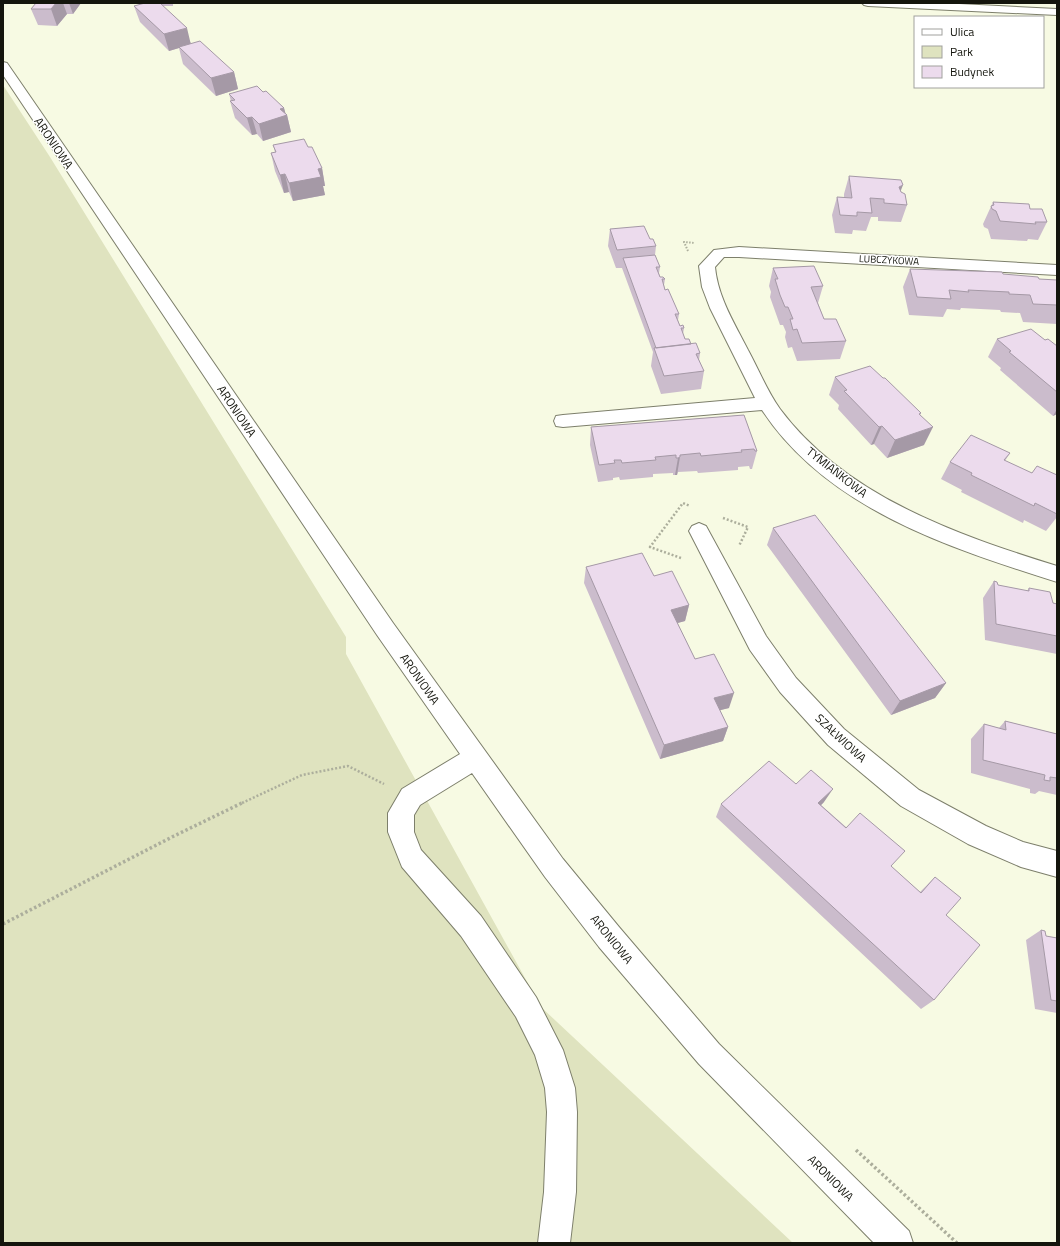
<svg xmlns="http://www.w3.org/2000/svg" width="1060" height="1246" viewBox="0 0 1060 1246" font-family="'Titillium Web',sans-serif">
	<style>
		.green { fill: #dfe3bf }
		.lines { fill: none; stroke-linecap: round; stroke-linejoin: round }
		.minor-casing { stroke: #7d7f6b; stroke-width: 2 }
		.path-far2 { stroke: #acae9c; stroke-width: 2; stroke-dasharray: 1.5 1.5; stroke-linecap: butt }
		.path-far1 { stroke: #acae9c; stroke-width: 2.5; stroke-dasharray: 2 2; stroke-linecap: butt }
		.path { stroke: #acae9c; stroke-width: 3.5; stroke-dasharray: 2.5 2.5; stroke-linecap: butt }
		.minor { fill: #fff; fill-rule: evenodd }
		.wall { fill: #cbbccc }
		.shaded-wall { fill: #a599a6 }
		.building { fill: #ecdbed; stroke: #a599a6 }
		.labels { text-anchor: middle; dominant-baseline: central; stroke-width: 3; stroke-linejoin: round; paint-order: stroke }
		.far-street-label { font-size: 10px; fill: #14150d; stroke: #fff }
		.street-label { font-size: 12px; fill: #14150d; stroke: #fff }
	</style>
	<rect width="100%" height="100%" fill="#f7fae3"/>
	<path class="green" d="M3,85L50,157L346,637V654L541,1007L793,1243H3Z"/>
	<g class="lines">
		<g class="minor-casing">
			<path id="minor" d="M862,3H940L1057,9V15L868,6L864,5Z
				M3,62L7,63L393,623L563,859L619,927L719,1044L909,1231L913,1243H874L699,1064L599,947L545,877L472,773L420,805L414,815V832L421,850L481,916L536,997L563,1050L575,1088L577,1112L576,1192L570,1243H538L544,1192L547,1112L545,1088L535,1055L516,1017L461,936L402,867L388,832V813L402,789L460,754L377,635L3,75Z
				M739,247L1057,265V275L739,257H724L715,267C718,298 735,324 748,350C759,370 767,391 780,409C845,496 957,535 1057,566V582C950,548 827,509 762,410L563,427L556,426L554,421L556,416L563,415L755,398L710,308L702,287L699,266L714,250Z
				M699,523L706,526L766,636L796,678L844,729L919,790L986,826L1023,842L1057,851V877L1021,867L968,844L901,806L828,745L780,692L750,650L689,531L692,526Z"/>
		</g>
		<path class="path-far2" d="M688,251L684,242L695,243"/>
		<path class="path-far1" d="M723,518L748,527L739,546
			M681,558L650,547L683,503L690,506
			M242,803L302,775L348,766L384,784"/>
		<path class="path" d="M3,924L174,836L244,802
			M856,1150L957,1243"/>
		<use href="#minor" class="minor"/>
	</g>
	<path class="wall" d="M36,3H81L73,14H67L57,26L38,25L31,9Z
		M145,3H173V6H163L191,43L234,72L238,89L216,96L183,64L179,48L169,51L140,22L134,6Z
		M263,92L284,108L285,113L287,115L291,132L263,141L257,134L252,135L235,118L230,101H231L229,94Z
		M273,145L308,147L322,168L325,186H323L325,195L293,201L289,192L284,193L275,171L271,153L275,152Z
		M849,176L900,191L907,205L901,222L878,221V217H871L866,231L853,230L852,234L835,233L832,215L837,197H844V194Z
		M993,202L1030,209L1047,222L1038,240L1028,239L1027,241L991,239L988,229L984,227L983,224Z
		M610,229L650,239L656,246L655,255L660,267L659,273L660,277L665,279L664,285L665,290L679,314L678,320L680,326L684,328L683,334L685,339L700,353L699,360L704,371L701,389L661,394L651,366L653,352L622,268H616L608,246Z
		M773,268L823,286L818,303L824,319L846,341L840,359L797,361L792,347L788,348L785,337L786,332L783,325H780L770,297L771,292L769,286Z
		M910,269L1003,274L1039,279L1057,280V324L1023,322L1020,313L1001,312L1000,310L961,308L960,310L947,309L943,317L909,315L903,287Z
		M997,339L1045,340L1057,346V414L1053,416L1000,370L1001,368L988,357Z
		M835,377L883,378L921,413L920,415L924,445L887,458L874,444L871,445L838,409L839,405L829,395Z
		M744,415L757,451L752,469H750L749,466L738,467V470L698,473L697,471L678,472L677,475H673V473L653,474V477L620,480L619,477L613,478V480L598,482L590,445L591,427Z
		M1010,453L1005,461L1032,473L1057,475V517L1046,531L1024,520L1023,523L961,492L962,490L941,479L950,462Z
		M773,528L946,683L935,698L891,715L767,545Z
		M586,567L654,576L689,605L685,621L677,623L695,659L729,708L720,710L728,727L723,741L660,759L584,583Z
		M994,581L998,585L1027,591L1029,588L1053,603L1057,604V654L985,640L983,598Z
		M1005,721L1057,734V795L1039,791L1035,794L1030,793V789L971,773V739L984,724L999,728Z
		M796,784L824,802L821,805L920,892L935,877L946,915L934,1000L921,1009L716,817L721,804Z
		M1041,930L1046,936L1057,938V1013L1035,1009L1026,940Z"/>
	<path class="shaded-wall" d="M56,3H63L67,14L57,26L51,9Z
		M69,3H81L73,14Z
		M187,28L191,45L179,47V48L169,51L164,34Z
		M234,72L238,89L216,96L211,78Z
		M284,108L286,115H287L291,132L263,141L259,124L280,109Z
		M252,117L257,134L252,135L247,118Z
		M322,168L325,186H323L325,195L293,201L289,183L318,169Z
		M285,174L289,192L284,193L280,175Z
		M903,185L896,203L899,187Z
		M1057,409V414L1053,416Z
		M882,426L874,444L871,445L879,427Z
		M933,427L924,445L887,458L895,440Z
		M680,457L677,475H675L678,458Z
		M689,605L685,621L667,626L671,610Z
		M946,683L935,698L891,715L900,701Z
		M734,693L729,708L709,713L714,698Z
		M728,727L723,741L660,759L664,745Z
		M833,789L824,802L810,816L818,803Z"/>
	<path class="building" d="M36,3H56L51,9H31Z
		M145,3H160L187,28L164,34L134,6Z
		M200,41L234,72L211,78L179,47Z
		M257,86L263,92L266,91L284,108L280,109L287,115L259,124L252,117L247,118L230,101L235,100L229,94Z
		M304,139L308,147H312L322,168L318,169L321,177L289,183L285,174L280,175L271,153L276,152L273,145Z
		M849,176L901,180L903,185L899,187L901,192L905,194L907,205L884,203V199L870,198L872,213L857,212V216L840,215L837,197L852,198Z
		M993,202L1029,204L1030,209H1042L1047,222H1035L1036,224L1000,221L996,211L992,209L991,206L994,205Z
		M644,226L650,239H653L656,246L617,250L610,229Z
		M655,255L660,267H656L660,277H663L665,279H662L665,290L668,289L679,314H675L680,326L683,325L684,328H681L685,339H689L691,344L656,348L623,258Z
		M814,266L823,286L811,287L824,319H836L846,341L802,343L797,329L793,330L790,319H793L788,307H785L780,295L775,279H778L773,268Z
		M910,269L1002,272L1003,274L1038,277L1039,279L1057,280V305L1033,304L1030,295L1009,294V292L968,290L969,292L949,290L951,299L917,297Z
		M1031,329L1045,340L1048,339L1057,346V392L1009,352L1011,351L997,339Z
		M696,343L700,353L696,354L704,371L664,376L654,348Z
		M870,366L883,378H885L921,413L919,414L933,427L895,440L882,426L879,427L844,391L847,390L835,377Z
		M744,415L757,451H755L754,449L741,450L742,452L701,456L700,453L680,455V457L678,458H676V455L655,457L656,460L622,463L621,460H614L615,463L599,465L591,427Z
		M971,435L1010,453L1004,460L1032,473L1037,466L1057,475V514L1035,503L1034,506L971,475L972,473L950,462Z
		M815,515L946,683L900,701L773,528Z
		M642,553L654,576L672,571L689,605L671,610L695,659L714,654L734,693L714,698L728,727L664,745L586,567Z
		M994,581L997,582L998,585L1029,591V588L1050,592L1053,603L1057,604V636L996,624Z
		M1005,721L1057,734V778L1050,777V781L1044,780L1045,775L983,760L984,724L1006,730Z
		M769,761L796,784L811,770L833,789L818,803L846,828L860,813L905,851L891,866L921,893L935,877L961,898L946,915L980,945L934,1000L721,804Z
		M1041,930L1045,931L1046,936L1057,938V1001L1051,1000Z"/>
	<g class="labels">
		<g class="far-street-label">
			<text transform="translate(889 260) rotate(3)">LUBCZYKOWA</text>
		</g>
		<g class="street-label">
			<text transform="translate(54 143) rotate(56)">ARONIOWA</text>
			<text transform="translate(237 411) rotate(56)">ARONIOWA</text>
			<text transform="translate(837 472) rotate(38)">TYMIANKOWA</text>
			<text transform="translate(420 679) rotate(55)">ARONIOWA</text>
			<text transform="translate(841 738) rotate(43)">SZAŁWIOWA</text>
			<text transform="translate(612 939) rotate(51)">ARONIOWA</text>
			<text transform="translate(831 1178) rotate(45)">ARONIOWA</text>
		</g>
	</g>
	<rect width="1060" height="1246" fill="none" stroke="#14150d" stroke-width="8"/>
	<rect x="914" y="16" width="130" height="72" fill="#ffffff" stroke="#a1a19e"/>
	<rect x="922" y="29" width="20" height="6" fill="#ffffff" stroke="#a1a19e"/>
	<text x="950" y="36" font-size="12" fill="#14150d">Ulica</text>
	<rect x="922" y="46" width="20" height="12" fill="#dfe3bf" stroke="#a1a19e"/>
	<text x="950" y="56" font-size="12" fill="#14150d">Park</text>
	<rect x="922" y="66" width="20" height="12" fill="#ecdbed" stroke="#a1a19e"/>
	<text x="950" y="76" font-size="12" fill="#14150d">Budynek</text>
</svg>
